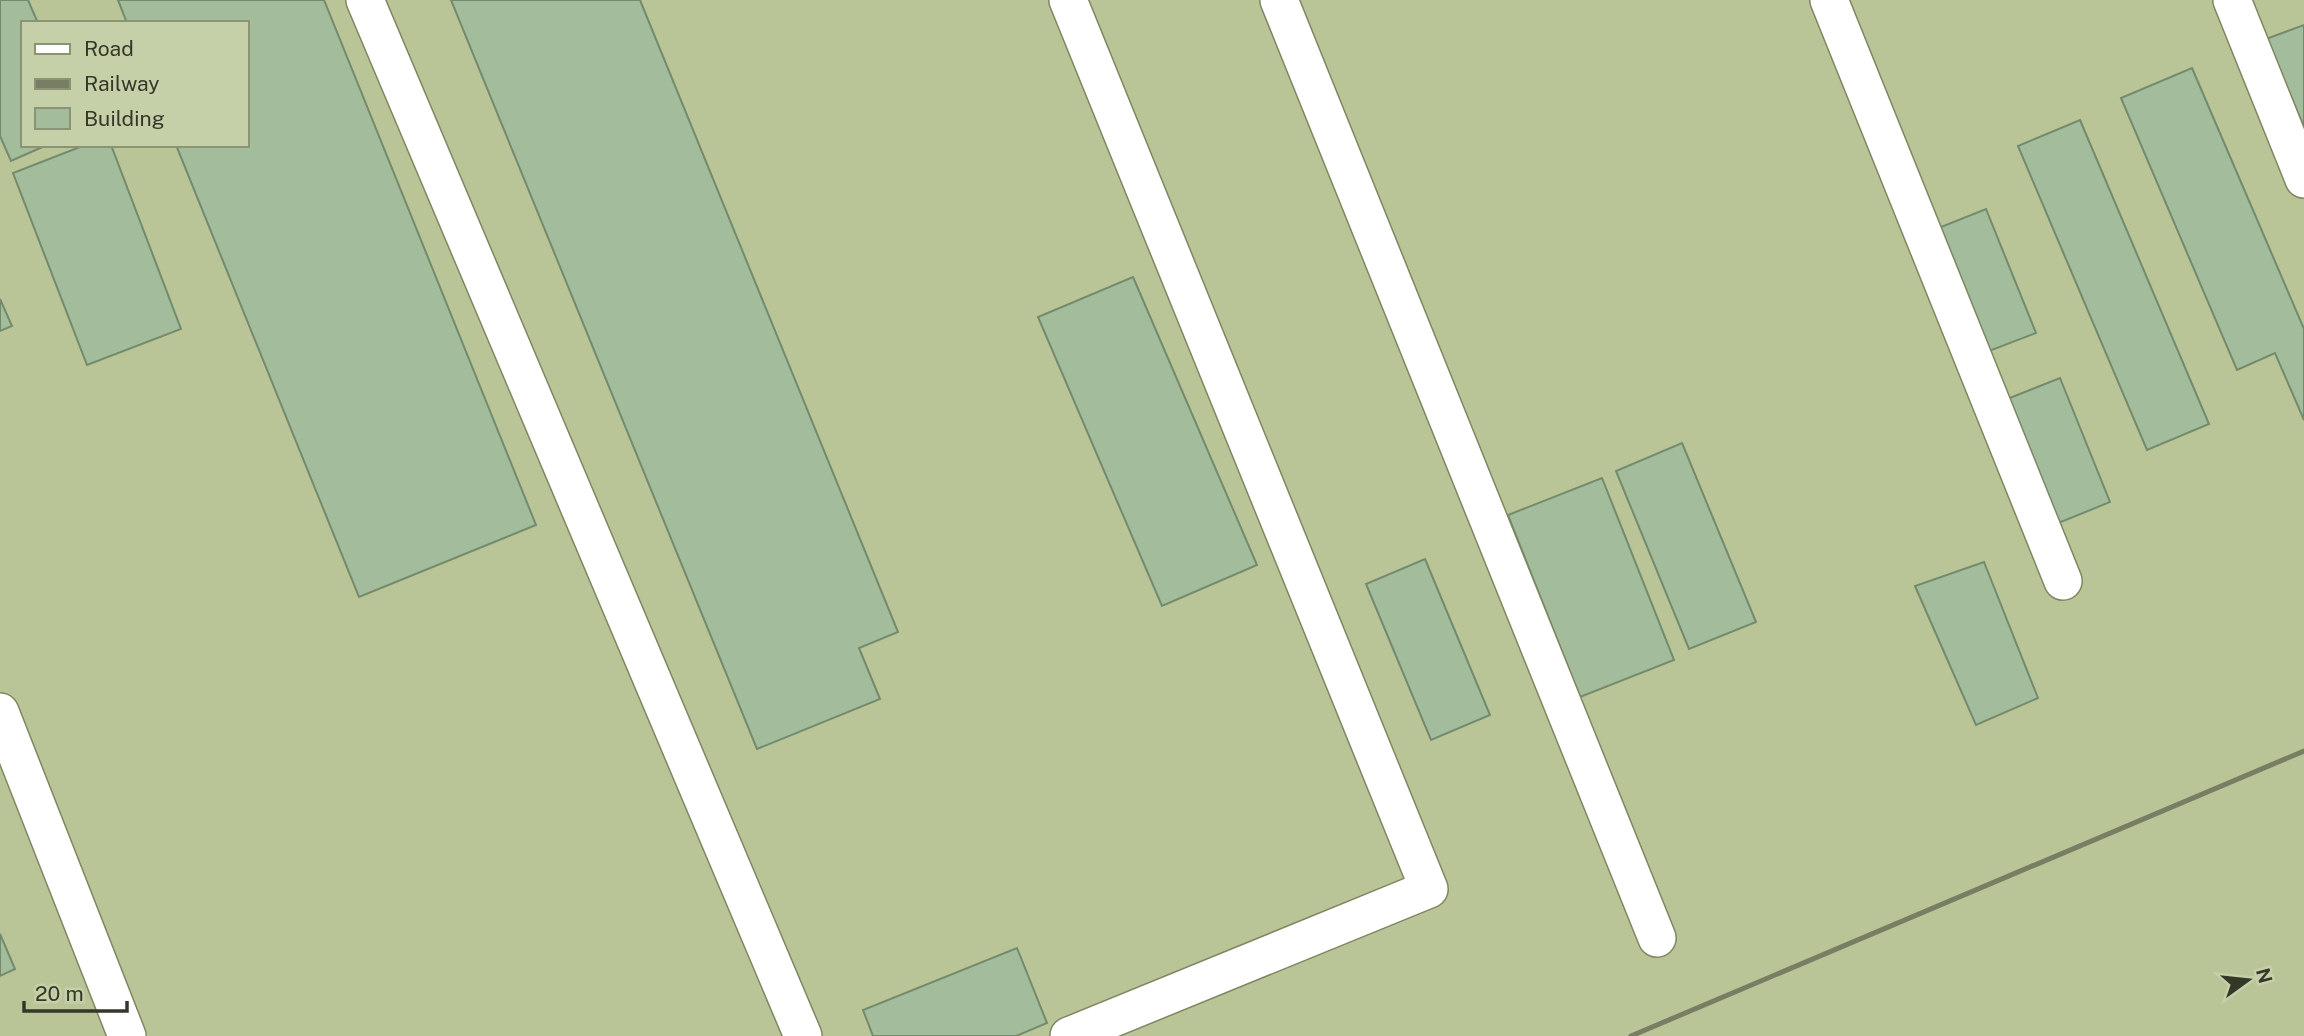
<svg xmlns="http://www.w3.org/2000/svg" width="2304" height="1036" viewBox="0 0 2304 1036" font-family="'Public Sans',sans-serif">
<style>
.built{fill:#b9c497;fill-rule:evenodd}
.building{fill:#a3bd9c;stroke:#738b6c;stroke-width:2}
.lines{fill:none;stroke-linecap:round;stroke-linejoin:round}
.minor-casing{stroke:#7e8762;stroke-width:40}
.minor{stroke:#fff;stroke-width:37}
.rail{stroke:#777e63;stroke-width:5}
</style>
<rect width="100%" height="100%" fill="#c5cfa8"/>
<path class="built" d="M0,0H2304V1036H0ZM23,23H247V145H23Z"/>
<path class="building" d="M0,0H28L38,23H23V145H47L11,161L0,136Z
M118,0H324L536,525L359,597L176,145H247V23H127Z
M451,0H640L898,632L859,648L880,699L757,749Z
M2304,25V127L2266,39Z
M2192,68L2304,329V420L2275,353L2237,370L2121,98Z
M2080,120L2209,424L2147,450L2018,146Z
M85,145H111L181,329L87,365L13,173Z
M1986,209L2036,333L1976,356L1926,233Z
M1133,277L1257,565L1162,606L1038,317Z
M0,299L12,326L0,331Z
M2060,378L2110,502L2051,526L2002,401Z
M1682,443L1756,622L1689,649L1616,471Z
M1602,478L1674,660L1580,697L1508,515Z
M1425,559L1490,715L1431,740L1366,584Z
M1984,562L2038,698L1976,725L1915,586Z
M0,934L15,969L0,976Z
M1017,948L1047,1023L1016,1036H873L863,1010Z"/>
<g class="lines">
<defs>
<path id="minor" d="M365,0L803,1036
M1068,0L1429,889L1069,1036
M1279,0L1657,938
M1829,0L2063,581
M2232,0L2304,179
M0,712L127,1036"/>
</defs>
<use href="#minor" class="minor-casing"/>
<use href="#minor" class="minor"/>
<path class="rail" d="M1631,1036L2304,751"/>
</g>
<rect x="21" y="21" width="228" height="126" fill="#c5cfa8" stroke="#8b9375" stroke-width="2"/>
<rect x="35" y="44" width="35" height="10" fill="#ffffff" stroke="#8b9375" stroke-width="2"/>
<text x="84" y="56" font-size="21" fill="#343828">Road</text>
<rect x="35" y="79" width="35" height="10" fill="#777e63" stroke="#8b9375" stroke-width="2"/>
<text x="84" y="91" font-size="21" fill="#343828">Railway</text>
<rect x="35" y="108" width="35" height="21" fill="#a3bd9c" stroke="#8b9375" stroke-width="2"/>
<text x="84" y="126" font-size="21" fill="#343828">Building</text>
<g transform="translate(2248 980) rotate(75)" stroke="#c5cfa8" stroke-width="5" paint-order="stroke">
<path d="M0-5L12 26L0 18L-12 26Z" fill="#343828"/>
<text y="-10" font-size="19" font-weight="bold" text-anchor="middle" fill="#343828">N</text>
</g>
<path d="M24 1001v10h103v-10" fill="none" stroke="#343828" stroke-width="3.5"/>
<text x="35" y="1001" font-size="21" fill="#343828" stroke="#c5cfa8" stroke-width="5" paint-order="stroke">20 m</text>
</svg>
